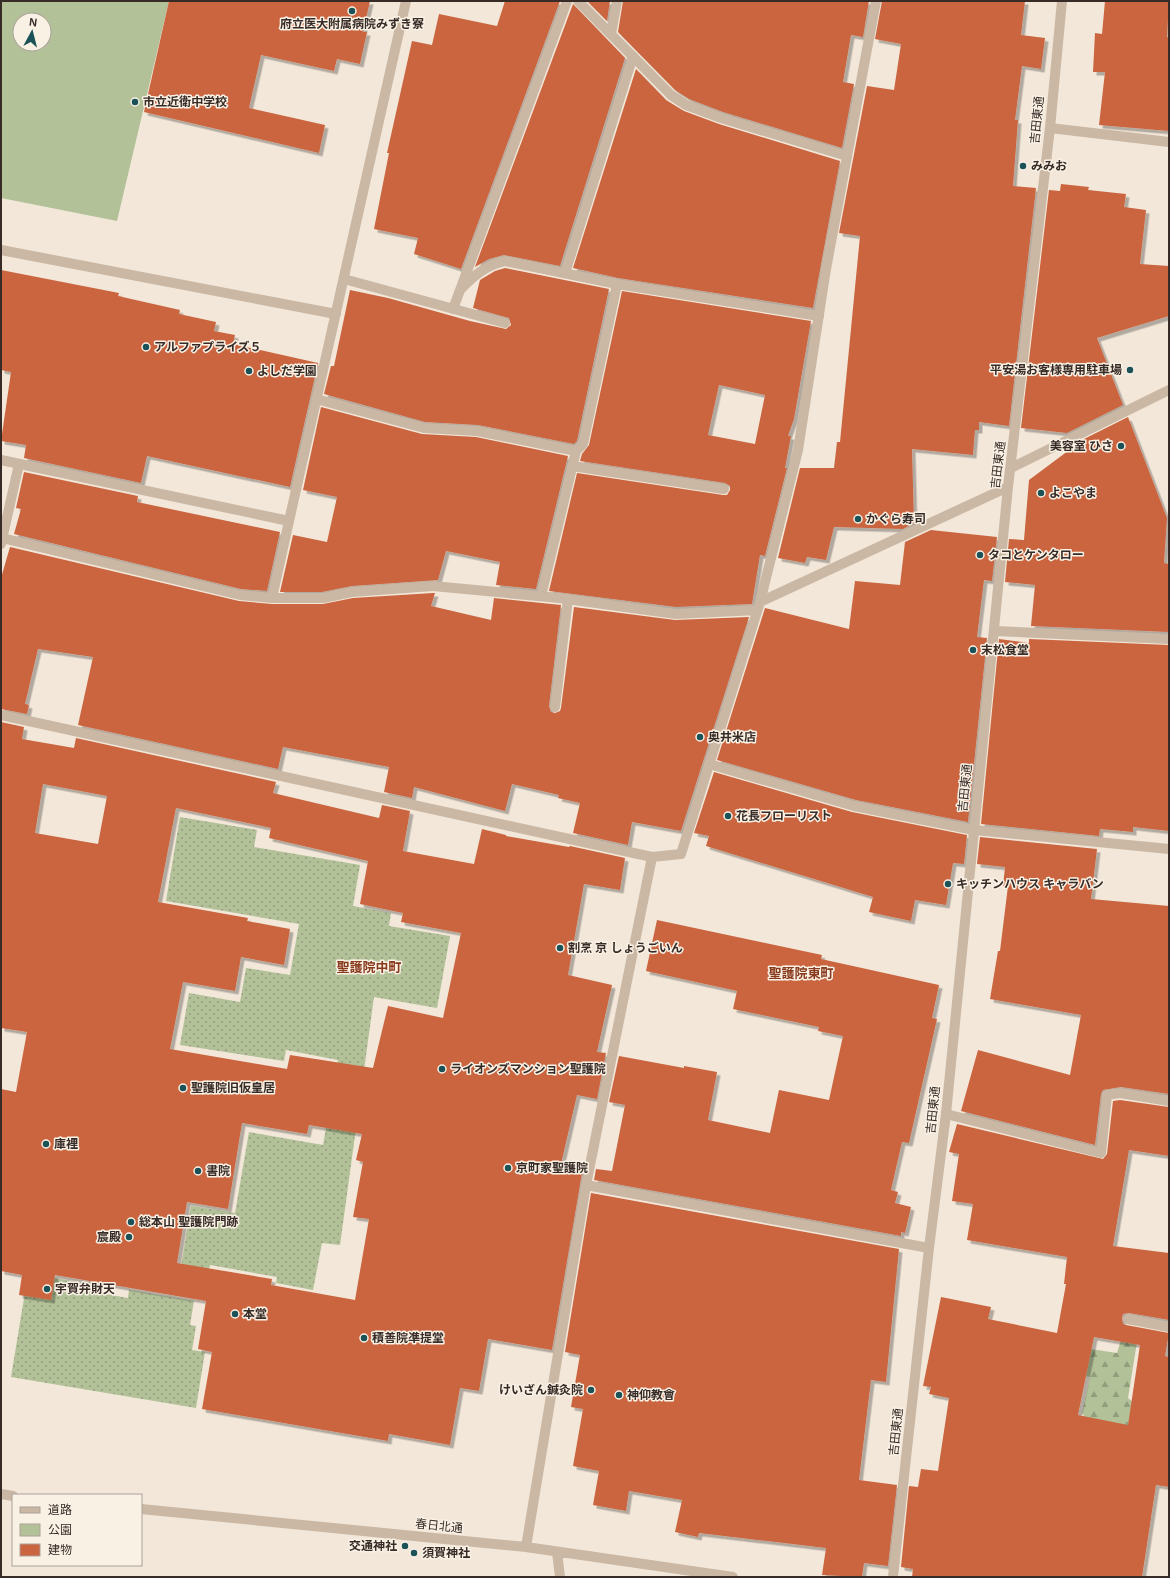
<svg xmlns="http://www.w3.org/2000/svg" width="1170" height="1578" viewBox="0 0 1170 1578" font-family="Arial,'Noto Sans JP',sans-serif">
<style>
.forest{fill:url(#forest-firs)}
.park{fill:#b2c198;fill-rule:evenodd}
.garden{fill:url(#garden-dots)}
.building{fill:#ca653f;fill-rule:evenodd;filter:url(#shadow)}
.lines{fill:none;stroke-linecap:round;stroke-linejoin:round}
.service{stroke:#cab7a4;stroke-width:10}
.minor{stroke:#cab7a4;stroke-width:10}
.poi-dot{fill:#1a5258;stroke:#faf1e5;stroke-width:1.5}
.labels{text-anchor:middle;stroke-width:3;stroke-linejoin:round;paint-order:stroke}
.poi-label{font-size:12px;font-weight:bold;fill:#362b26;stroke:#faf1e5;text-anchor:start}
.street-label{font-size:12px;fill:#362b26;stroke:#faf1e5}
.neighbourhood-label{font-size:13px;font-weight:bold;fill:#87391c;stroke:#faf1e5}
</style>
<defs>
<pattern id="forest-firs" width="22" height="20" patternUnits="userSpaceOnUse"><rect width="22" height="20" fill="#b2c198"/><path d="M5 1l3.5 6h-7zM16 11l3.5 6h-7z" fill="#929d7c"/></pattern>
<pattern id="garden-dots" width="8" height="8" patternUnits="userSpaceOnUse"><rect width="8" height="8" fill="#b2c198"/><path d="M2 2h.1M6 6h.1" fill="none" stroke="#929d7c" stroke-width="1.8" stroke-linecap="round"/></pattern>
<filter id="shadow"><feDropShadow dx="3.5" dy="3.5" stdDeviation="0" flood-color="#0004"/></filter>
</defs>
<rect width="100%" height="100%" fill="#f2e7d9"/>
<path class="forest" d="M1121,1340L1137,1342L1128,1398L1135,1404L1130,1438L1085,1417L1082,1413L1090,1377L1049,1367L1084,1348L1117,1353Z"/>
<path class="park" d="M1,1H169L117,221L1,198ZM20,20H44V44H20Z"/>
<path class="garden" d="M180,817L257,830L254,847L360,865L353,906L391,913L389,926L450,936L437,1008L374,997L340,1245L322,1243L313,1290L276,1283L277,1277L210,1265L208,1272L181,1267L191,1206L235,1213L249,1132L323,1145L338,1060L286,1050L284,1061L180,1045L189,993L240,1002L246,968L290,975L299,924L166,901Z
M28,1274L90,1284L89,1291L128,1298L129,1290L194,1301L190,1325L196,1326L192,1350L205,1352L196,1408L11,1377Z"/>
<path class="building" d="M169,1H370L363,32H367L360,64L337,59L334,71L261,55L249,108L325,125L319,153L144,112Z
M505,1H560L461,269L414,254L418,238L374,229L389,153H387L412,41L432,45L439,14L497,26Z
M587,1H610L607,21Z
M623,1H869L863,37L851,35L843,82L854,84L842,148L723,112L689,99L675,90L618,32Z
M882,1H1025L1021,35L1045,38L1041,69L1022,66L1015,120H1018L1013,186L1036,188L1009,426L979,422V430H975L973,455L912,449L914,523L903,529L834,527L826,560L807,557L805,563L778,558L800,468H834L837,442H840L860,236L839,233L867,86L894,90L901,44L875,39Z
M1105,1H1169L1167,37L1169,38V131L1099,125L1105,72H1093L1095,33L1102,34Z
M573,4L625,58L560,266L504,255L489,259L475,267Z
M636,69L666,100L684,111L719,124L840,161L813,308L618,278L573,268Z
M1061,184L1089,187L1088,190L1126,194L1124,207L1146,210L1140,264L1169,266V316L1097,338L1123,405L1067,433L1021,428L1049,190L1060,191Z
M505,268L609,289L577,441L574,444L478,425L425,422L324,394L331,366H334L350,290L388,298L470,321L506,329L511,325L509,318L473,308L480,280L495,271Z
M1,270L119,293L118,296L180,310L179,314L216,322L214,331L235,335L233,344L318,363L290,487L147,456L141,483L24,458L26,445L1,441L11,372L1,370Z
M622,291L811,321L794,419L788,436H791L785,468H787L765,556L760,555L752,604L676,607L549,591L577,473L723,495H727L730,490V486L725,483L580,461L582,454L589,445ZM719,385L765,395L755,444L708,435Z
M321,407L422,434L476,437L568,456L536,589L496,585L500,562L446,551L438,580L352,586L322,592H280L293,535L327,542L337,497L303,490Z
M1128,417L1167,518L1164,563L1169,564V632L1031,626L1035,585L1005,582L1009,539L1024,540L1029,480L1084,439Z
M24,472L138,496L137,502L280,532L267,591L241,589L14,534L21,509L16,508Z
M931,530L997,537L992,581L984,580L977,637L987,638L968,822L856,800L717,760L765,608L849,629L855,581L900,585L905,542Z
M10,547L239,601L272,604H323L353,598L433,593H435L431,606L491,620L494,598L561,605L549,706L551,712L555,713L560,711L561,708L574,607L675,620L749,617L681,831L632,822L628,845L573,833L580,803L558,798L559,795L512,784L505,811L414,787L412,798L384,792L389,767L283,747L278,769L78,725L93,657L38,649L25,704L29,705L27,714L1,709V578Z
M999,639L1029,643V639L1169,645V831L1133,827V832L1100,829L1099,836L981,824Z
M1,722L24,727L22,739L74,748L76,738L276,782L273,793L379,818L382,805L410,811L403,851L474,864L482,829L506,835V836L569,847L570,846L625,858L620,890L584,884L568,975L612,985L597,1052L606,1053L597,1099L577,1095L561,1164L583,1167L552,1350L488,1339L479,1391L460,1388L450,1445L389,1434L388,1441L202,1409L212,1352L198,1349L206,1301L55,1275L51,1300L19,1295L22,1275L1,1271V1089L16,1092L27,1032L1,1028ZM43,784L107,796L98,844L35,833ZM176,808L271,828L269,838L368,861L360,904L403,913L401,922L461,933L443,1018L388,1006L373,1068L290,1055L287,1069L170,1049L183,982L235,991L241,957L284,965L290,929L247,921L248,918L158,902ZM242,1123L307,1134L309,1125L362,1134L356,1160L363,1162L353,1217L369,1219L355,1300L271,1285L272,1279L177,1263L187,1202L228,1209Z
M714,772L852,812L967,835L964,864L953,863L946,905L915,900L911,921L869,912L873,897L706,846L709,836L694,833Z
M980,837L1097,849L1091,899L1169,906V1094L1121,1087L1103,1090L1101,1094L1095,1145L961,1111L978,1050L1070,1075L1081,1015L990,999L998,951H1000L1008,886H1003L1005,867L977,864Z
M657,920L822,955L821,959L939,985L932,1018L937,1019L909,1143L902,1142L891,1190L898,1192L895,1203L911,1207L905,1233L901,1232V1236L594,1180L596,1169L612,1171L625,1105L609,1102L619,1056L684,1068V1066L717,1072L708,1120L770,1133L779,1090L829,1100L843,1036L818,1031L819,1027L733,1009L737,991L646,971Z
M1120,1100L1169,1107V1156L1129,1150L1113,1246L1169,1253V1320L1129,1313L1123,1314L1122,1318L1123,1324L1126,1325L1169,1333L1165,1356L1169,1357V1487L1156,1485L1142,1577H912L913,1569L901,1567L909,1486L918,1487L921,1469L938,1471L949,1398L929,1394L931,1387L923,1386L941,1297L991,1307L988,1319L1057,1333L1066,1284H1064L1067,1257L967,1240L973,1204L952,1201L959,1154L949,1152L957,1124L1103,1159L1107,1154L1113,1101ZM1094,1337L1140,1345L1128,1425L1078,1415Z
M591,1193L899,1249L886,1382L871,1380L859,1480L897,1485L888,1566L864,1563L862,1577L822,1575L826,1548L699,1533L698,1537L675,1532L682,1500L629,1491L626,1511L593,1505L599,1471L573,1466L583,1409L571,1407L580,1355L565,1352Z"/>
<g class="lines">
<path class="service" d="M578,1L671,95L686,105L721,118L847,156
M611,34L617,1
M1050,128L1169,142
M565,273L633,56
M344,279L505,323
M617,284L819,316
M461,289C473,276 487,264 505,261L617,284L583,444L576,451
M453,309L567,1
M316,399L424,428L477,431L576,451L541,596
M572,466L724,489
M2,538L240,595L272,598H323L352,592L433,586
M1,544L19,464
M272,598L289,521
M995,631L1169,639
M555,707L568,599
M709,764L854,806L974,830L1169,849
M946,1114L1101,1153L1107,1095L1120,1093L1169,1101
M1128,1319L1169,1327"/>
<path class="minor" d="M1,250L336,314
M1,460L289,521L406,1
M1011,468L1169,390
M433,586L559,598L676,614L757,610
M760,602L1008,487
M1,715L652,857
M586,1185L929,1248
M1,1494L13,1496
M141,1509L526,1547L733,1577
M526,1547L586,1185L652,857L681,854L760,602L798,450L826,269L876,1
M557,1552L560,1577
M893,1577L929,1248L946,1114L1008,487L1050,128L1062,1"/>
</g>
<g class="poi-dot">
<circle cx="352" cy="11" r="4"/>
<circle cx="135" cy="102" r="4"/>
<circle cx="1023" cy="166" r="4"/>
<circle cx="146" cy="347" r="4"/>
<circle cx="1130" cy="370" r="4"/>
<circle cx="249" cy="371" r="4"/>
<circle cx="1121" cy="446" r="4"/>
<circle cx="1041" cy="493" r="4"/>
<circle cx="858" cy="519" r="4"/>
<circle cx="980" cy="555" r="4"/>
<circle cx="973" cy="650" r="4"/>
<circle cx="700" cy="737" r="4"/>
<circle cx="728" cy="816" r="4"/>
<circle cx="948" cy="884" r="4"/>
<circle cx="560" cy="948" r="4"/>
<circle cx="442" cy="1069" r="4"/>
<circle cx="183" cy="1088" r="4"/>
<circle cx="46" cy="1144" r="4"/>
<circle cx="508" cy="1168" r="4"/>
<circle cx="198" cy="1171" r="4"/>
<circle cx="131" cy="1222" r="4"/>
<circle cx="129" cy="1237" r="4"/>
<circle cx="47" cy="1289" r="4"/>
<circle cx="235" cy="1314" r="4"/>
<circle cx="364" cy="1338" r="4"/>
<circle cx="591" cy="1390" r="4"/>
<circle cx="619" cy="1395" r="4"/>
<circle cx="405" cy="1546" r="4"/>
<circle cx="414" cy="1553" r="4"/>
</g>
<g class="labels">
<g class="poi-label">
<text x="352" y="28" text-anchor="middle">府立医大附属病院みずき寮</text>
<text x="143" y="106">市立近衛中学校</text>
<text x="1031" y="170">みみお</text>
<text x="154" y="351">アルファプライズ５</text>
<text x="1122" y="374" text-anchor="end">平安湯お客様専用駐車場</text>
<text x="257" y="375">よしだ学園</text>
<text x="1113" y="450" text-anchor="end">美容室 ひさ</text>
<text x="1049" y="497">よこやま</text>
<text x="866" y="523">かぐら寿司</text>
<text x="988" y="559">タコとケンタロー</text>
<text x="981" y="654">末松食堂</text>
<text x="708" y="741">奥井米店</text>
<text x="736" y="820">花長フローリスト</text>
<text x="956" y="888">キッチンハウス キャラバン</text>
<text x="568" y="952">割烹 京 しょうごいん</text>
<text x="450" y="1073">ライオンズマンション聖護院</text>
<text x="191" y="1092">聖護院旧仮皇居</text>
<text x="54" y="1148">庫裡</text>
<text x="516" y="1172">京町家聖護院</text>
<text x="206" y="1175">書院</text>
<text x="139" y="1226">総本山 聖護院門跡</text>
<text x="121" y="1241" text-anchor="end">宸殿</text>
<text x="55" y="1293">宇賀弁財天</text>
<text x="243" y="1318">本堂</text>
<text x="372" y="1342">積善院凖提堂</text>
<text x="583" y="1394" text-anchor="end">けいざん鍼灸院</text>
<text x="627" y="1399">神仰教會</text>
<text x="397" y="1550" text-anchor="end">交通神社</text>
<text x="422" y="1557">須賀神社</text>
</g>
<g class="street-label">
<text transform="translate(1037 120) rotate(-84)" y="4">吉田東通</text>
<text transform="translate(998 465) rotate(-83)" y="4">吉田東通</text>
<text transform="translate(965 788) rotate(-84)" y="4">吉田東通</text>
<text transform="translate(933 1110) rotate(-84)" y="4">吉田東通</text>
<text transform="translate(896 1432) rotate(-84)" y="4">吉田東通</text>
<text transform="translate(439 1526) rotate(6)" y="4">春日北通</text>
</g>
<g class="neighbourhood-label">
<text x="369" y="972">聖護院中町</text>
<text x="801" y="978">聖護院東町</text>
</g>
</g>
<rect width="1170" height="1578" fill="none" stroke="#362b26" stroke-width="4"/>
<rect x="12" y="1494" width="130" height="72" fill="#faf1e5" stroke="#aca299"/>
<rect x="20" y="1507" width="20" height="6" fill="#cab7a4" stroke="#aca299"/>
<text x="48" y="1514" font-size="12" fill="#362b26">道路</text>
<rect x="20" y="1524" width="20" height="12" fill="#b2c198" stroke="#aca299"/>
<text x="48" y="1534" font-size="12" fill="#362b26">公園</text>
<rect x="20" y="1544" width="20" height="12" fill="#ca653f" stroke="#aca299"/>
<text x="48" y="1554" font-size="12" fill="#362b26">建物</text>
<g transform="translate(32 32) rotate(7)"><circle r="19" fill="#faf1e5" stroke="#aca299"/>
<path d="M0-3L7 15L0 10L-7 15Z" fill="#1a5258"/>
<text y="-6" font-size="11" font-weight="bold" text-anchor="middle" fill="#362b26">N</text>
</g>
</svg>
